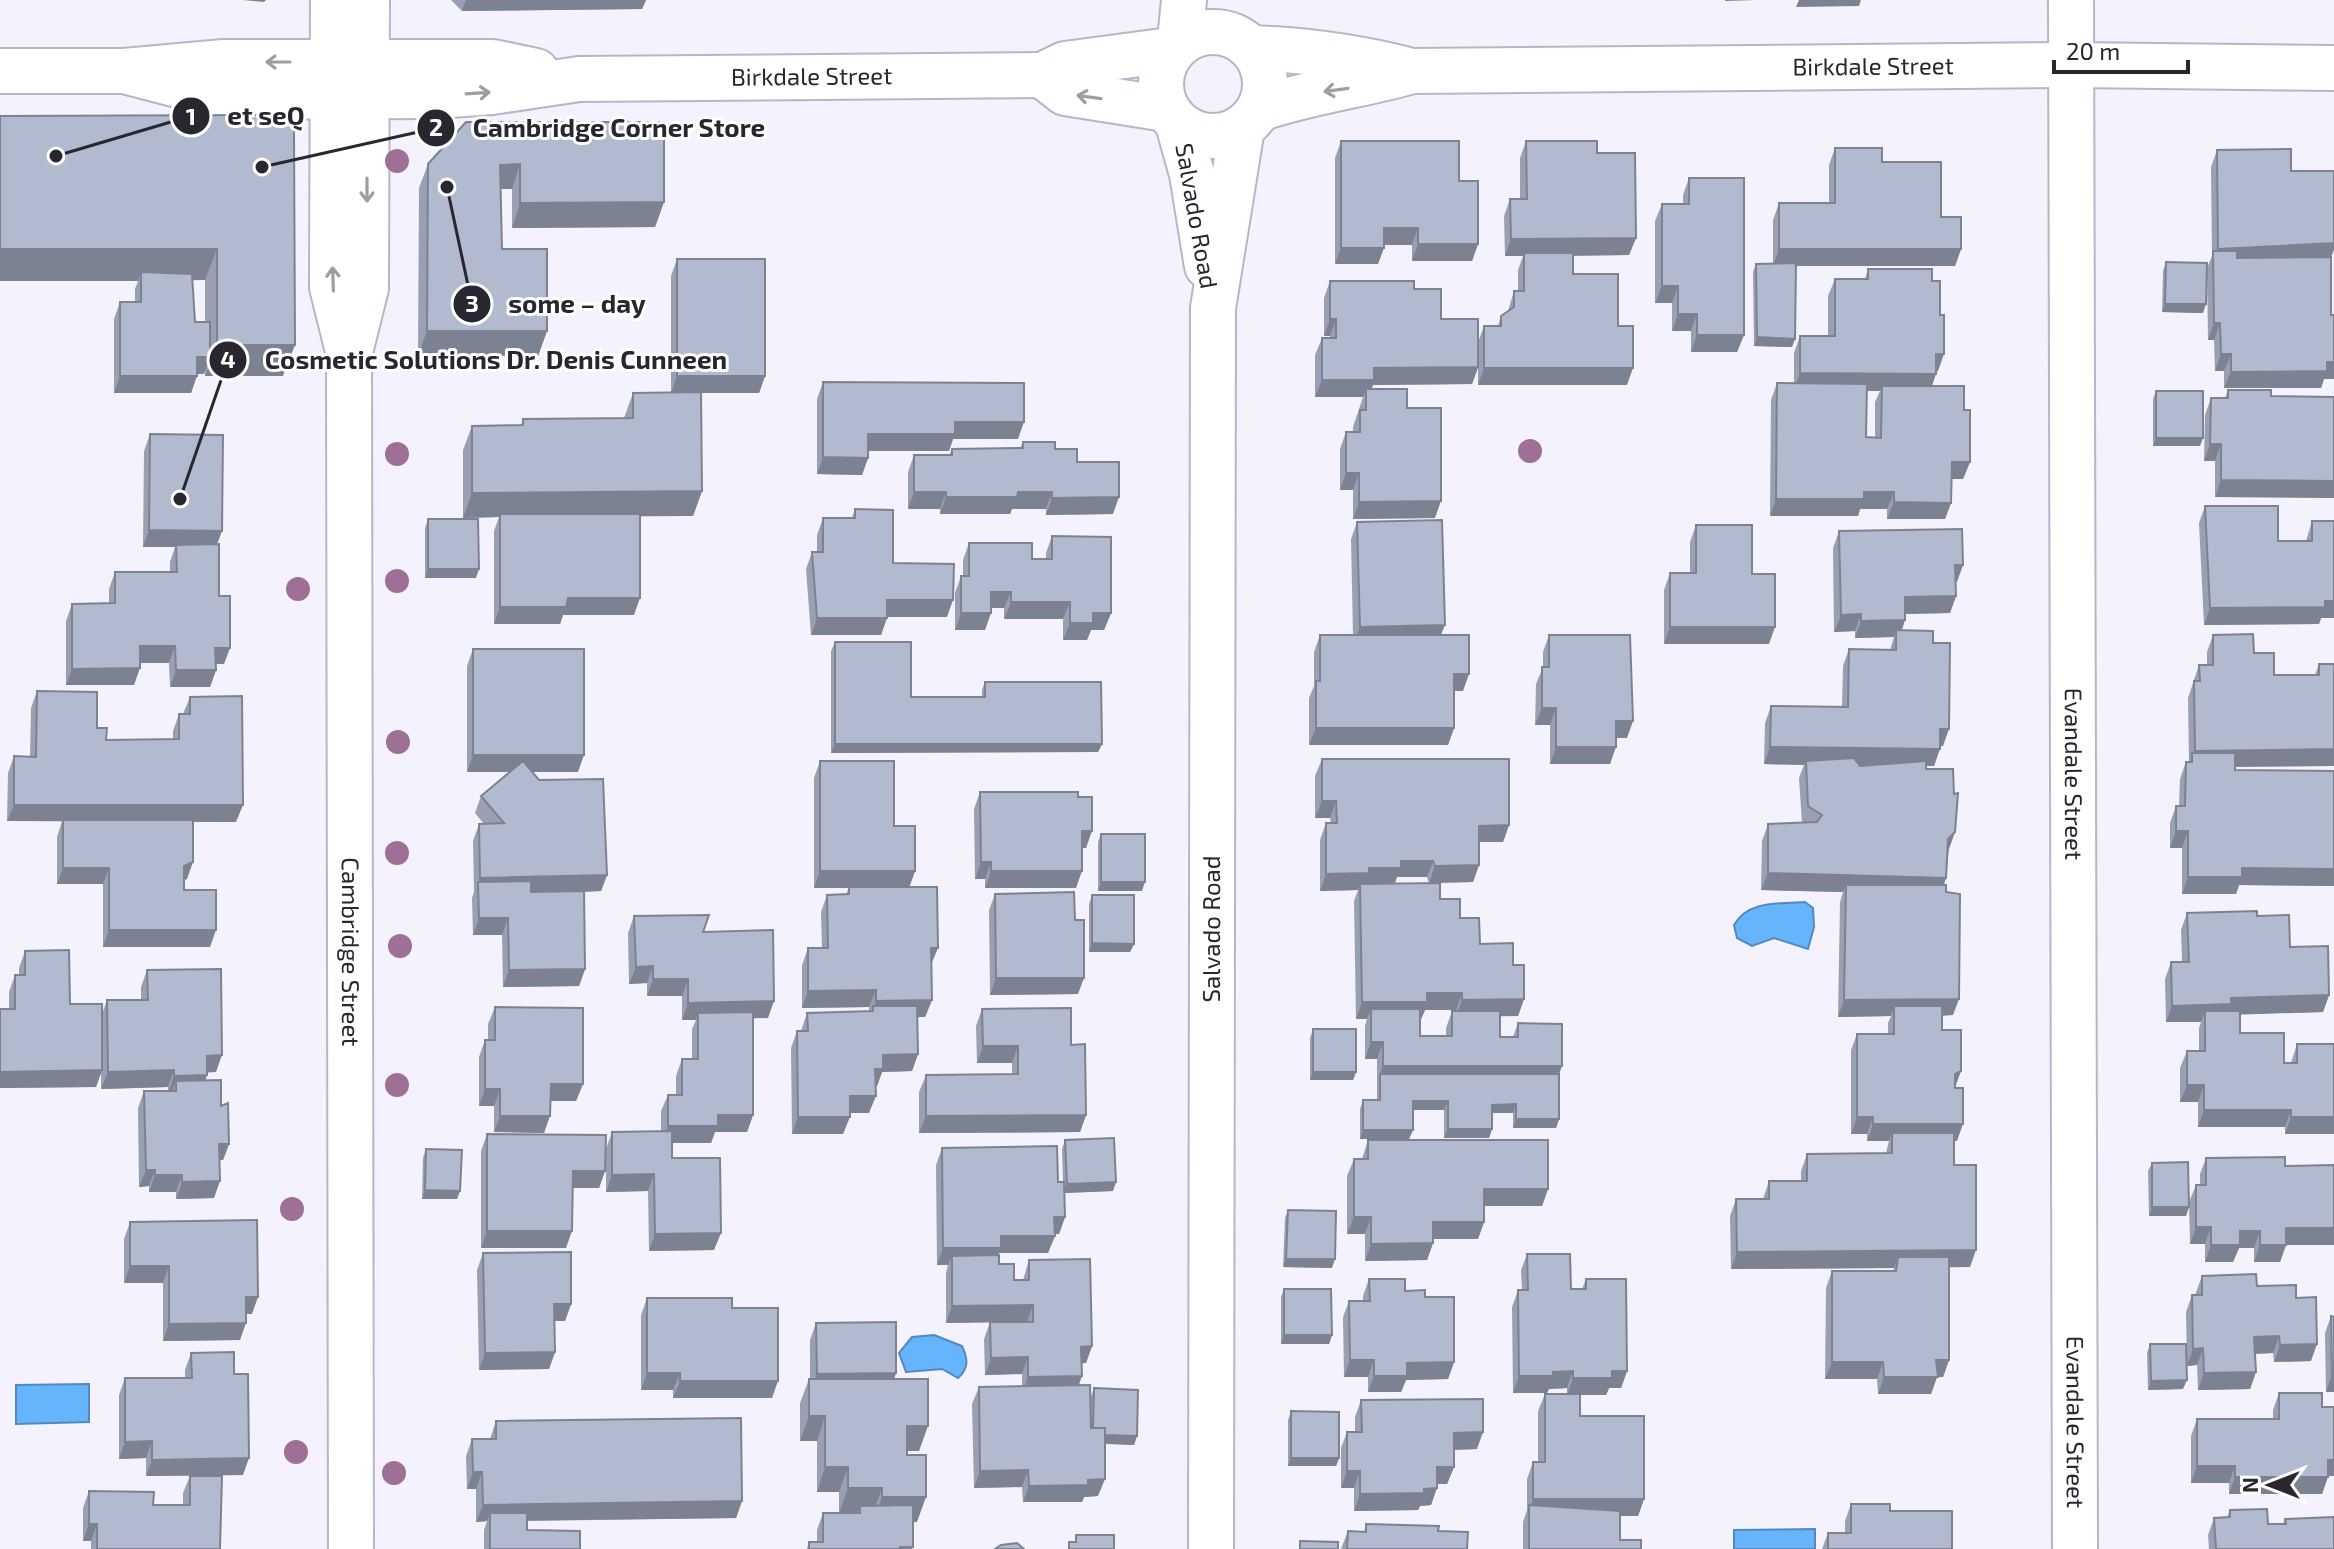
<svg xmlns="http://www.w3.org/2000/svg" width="2334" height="1549" viewBox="0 0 2334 1549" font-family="'Exo 2',sans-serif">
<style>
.water{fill:#66b4fc;stroke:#5389be;stroke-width:2}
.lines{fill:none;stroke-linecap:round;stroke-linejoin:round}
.street-casing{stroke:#b9b4cb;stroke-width:48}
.primary-casing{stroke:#b9b4cb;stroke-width:48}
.street{stroke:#fff;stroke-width:44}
.primary{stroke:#fff;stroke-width:44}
.tree{fill:#9e7096}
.wall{fill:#99a0b3;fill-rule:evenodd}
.shaded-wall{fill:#7d8292}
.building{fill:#b2bad0;stroke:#7d8292;stroke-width:2}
.oneway{stroke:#9e9da1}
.labels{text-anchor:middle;stroke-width:6;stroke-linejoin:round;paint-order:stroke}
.street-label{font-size:24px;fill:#28262f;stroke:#fff}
.leader{fill:none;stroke:#28262f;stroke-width:3}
.callout-dot{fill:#28262f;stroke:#fff;stroke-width:3}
.mark-label{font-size:24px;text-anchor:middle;font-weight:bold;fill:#fff}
.callout-label{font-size:26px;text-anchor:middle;font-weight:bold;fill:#28262f;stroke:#fff;stroke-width:6;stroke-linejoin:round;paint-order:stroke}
</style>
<rect width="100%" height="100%" fill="#f4f2fc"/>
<path class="water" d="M1805,902L1813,908L1814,927L1808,949L1774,938L1752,946L1737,938L1734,925C1748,900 1779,904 1805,902Z
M934,1335L962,1346C968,1359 969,1368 958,1378L942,1369L906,1372L899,1353L912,1337Z
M89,1384V1422L16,1424V1385Z
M1815,1529V1549H1734V1530Z"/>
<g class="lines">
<defs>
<g id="street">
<path id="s1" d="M2071,0L2075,1549"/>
<circle cx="1213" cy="84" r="52"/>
<path d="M1180,41L1184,0"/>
<path id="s2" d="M1251,48C1307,50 1358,57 1412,71L2072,65L2334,68"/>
<path d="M0,71H124L224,62H493L536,71"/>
<path id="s3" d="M124,71L224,97L435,96L492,92L579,79L1042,75"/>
<path d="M1166,109L1065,93L1042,75L1065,64L1170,50"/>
<path d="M1259,109C1309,92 1359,86 1409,72"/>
<path d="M1178,124L1192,174L1207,266"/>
<path id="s4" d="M1211,1549L1213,308L1242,128"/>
</g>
<g id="primary">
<path id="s5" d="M333,0L332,287L349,355L351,1549"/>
<path d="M350,352L366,288L367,0"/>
</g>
</defs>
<use href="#street" class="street-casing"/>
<use href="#primary" class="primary-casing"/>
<use href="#street" class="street"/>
<use href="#primary" class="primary"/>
</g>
<g class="tree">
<circle cx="397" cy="161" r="12"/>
<circle cx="1530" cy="451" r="12"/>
<circle cx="397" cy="454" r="12"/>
<circle cx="397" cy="581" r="12"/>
<circle cx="298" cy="589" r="12"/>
<circle cx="398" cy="742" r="12"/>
<circle cx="397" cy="853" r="12"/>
<circle cx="400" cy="946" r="12"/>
<circle cx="397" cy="1085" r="12"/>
<circle cx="292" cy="1209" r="12"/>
<circle cx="296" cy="1452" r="12"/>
<circle cx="394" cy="1473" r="12"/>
</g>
<path class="wall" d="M451,0H646L642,9L462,11Z
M279,115L283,376H205V370L204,374H197L191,393H114V319L120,302H135V289L138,281H0V116ZM192,280H205V322H195Z
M466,122L664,202L655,227L512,228V189H501L502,249L547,331L538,356L418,355L419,188L428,164Z
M1341,141L1459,181L1478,244L1472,261H1412V245H1384L1378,264H1335V158Z
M1526,141L1597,153L1636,238L1629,255L1573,256V274L1618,326L1627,385H1478V368L1472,384L1373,385L1371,389L1407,408L1435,518L1353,519V490H1340V449L1346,432H1353V427L1363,397H1315V355L1322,338H1330V336H1324V298L1330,281L1414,289L1441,319L1478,342L1484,326H1498L1501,316L1508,311L1514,291H1518V270L1523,256H1505L1504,216L1510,199H1520V158Z
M1835,148L1882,162L1941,217L1961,249L1955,266H1796L1792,347L1754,346L1753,272L1756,264L1773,263V220L1779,203H1829V165Z
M2217,150L2291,171L2331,257V315H2334V379H2324L2321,388H2224V371H2215L2214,340H2208L2207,268L2212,256L2211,167Z
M1689,178L1744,335L1737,352H1691V331H1672V303H1655V221L1662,204H1683V195Z
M677,259L765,376L759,393H701L702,491L693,516H640L634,615H563L560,624H494V531L499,517L463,518V450L472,426L521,425L523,419L624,418L633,393H671V276Z
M2166,262L2203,313L2162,312L2163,271Z
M1868,269L1932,281L1938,371H1936L1932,386L1964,410L1970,462L1963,479H1951V503L1945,519H1887V509H1860L1858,516H1770L1771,400L1777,383H1794V353L1800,336H1828V296L1835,279H1865ZM1867,391H1880L1875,402V437H1866Z
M823,382L1018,439H953L949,451H868V458L862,475L817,474V399Z
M2228,390L2271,396L2334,397V498L2215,497V461H2204L2205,415L2211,398H2225Z
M2156,391L2200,446H2153V399Z
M150,434L217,545L219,596L224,664H216V670L210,687H170L169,663H140L134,685H66V621L72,604L109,603V589L115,572H170V562L175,547H143L144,451Z
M1023,442L1055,449L1077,462L1113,514L1046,515V509H1012L1010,514H940V509H908V472L914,455H949L952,449L1020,448Z
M2205,506L2278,541H2306L2312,521L2334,618H2321L2319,624L2204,625L2199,523Z
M855,509L893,563L947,617H887L881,635H811L806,569L812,552H817V535L823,518H852Z
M428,519L476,578H425V528Z
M1357,522L1441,635L1463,691H1454V728L1448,745H1309V698L1314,686V652L1320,635H1353L1351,539Z
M1696,525L1752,574L1769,644H1664V590L1670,573H1690V542Z
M1839,531L1963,565L1956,582V596L1950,613L1905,614V620L1902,630L1933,643L1943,746H1940L1934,766H1926V769L1949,849L1946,878L1944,885L1953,1015L1942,1016V1030L1961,1071L1955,1088L1957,1141H1954V1165L1970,1267H1949V1360L1943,1377H1937L1931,1394H1878L1877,1379H1825L1826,1288L1832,1271H1893L1894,1268L1731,1269L1730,1216L1736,1199H1763L1769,1181H1801V1171L1807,1154L1886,1153L1889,1141H1867V1134H1851V1050L1857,1034H1888V1023L1891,1016L1838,1017L1840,902L1843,892L1761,890L1762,841L1768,824L1802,823L1799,778L1804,765L1764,764L1765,723L1771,706L1842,707L1843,666L1849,649L1890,650L1894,637L1855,638V631L1834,632L1833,548Z
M1052,536L1111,613L1104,630H1091L1087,640H1063V619H1004V608H991L985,630H955V593L961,576H963V560L969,543L1032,559H1046V553Z
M1549,635L1627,738H1616L1610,764H1550V725H1535L1536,684L1543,667V652Z
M2213,635L2254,653L2274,675H2315L2319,664L2334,766L2235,767V770L2334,771V886L2239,885L2236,894H2182V848H2170V823L2176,806H2179L2180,779L2186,762H2189L2188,698L2199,665H2207V652Z
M835,642L911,697H982V690L985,682L1102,744L1098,752L831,753V651Z
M473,649L578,772H532L607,875L601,891L584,892L585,969L579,986L503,987L502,935H473L472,898L474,892L473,841L479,824H484L475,813L481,796L510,772H467V666Z
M37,691L97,728L106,740L173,739V731L179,714H183L190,697L236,822H193L187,879L184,880V890L210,947H103V884H57V837L62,821H7L8,773L14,756L30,757L31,708Z
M1322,759L1509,825L1503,842H1479V865L1473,882L1429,883L1427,877H1397L1395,884L1440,899L1460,918L1480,944L1513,965L1524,999L1518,1016H1500V1037H1513L1518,1023L1559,1074V1119L1556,1128H1513V1113H1492V1129L1489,1138H1444V1110H1413V1130L1409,1139H1360V1109L1363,1100H1377V1059H1365V1026L1367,1019H1356L1354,901L1358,890L1320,891V840L1326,823H1331L1330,818H1315V776ZM1425,1010H1456V1011H1452L1446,1028V1036H1420V1019H1421Z
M820,761L894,826L915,871L909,887L931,965L932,1000L925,1017H918V1054L912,1071L882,1072L877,1086H875L869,1113H850L843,1134H792L791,1048L797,1031H801L807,1013L869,1011V1007L802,1008V965L808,948H822L821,912L827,895L846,894L849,888H814V778Z
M980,792L1078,797L1086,848H1082L1076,888H985V879H975L974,809Z
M1101,834L1142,891H1098V842Z
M995,894L1075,920L1078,994L990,995L989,910Z
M1092,895L1134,944L1130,952H1089V904Z
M2187,913L2257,916L2290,947L2329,995L2323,1012L2240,1014V1033L2284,1063H2291L2297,1044L2334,1134H2285V1127H2198V1102H2180V1068L2187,1051H2199V1028L2201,1022H2166L2165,979L2171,962H2182L2181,930Z
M634,916L703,932L768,1018H753V1115L747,1132H715L711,1143H672V1158L714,1250L649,1251L648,1191L606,1192V1149L612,1132H661V1111L668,1095H676V1076L682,1059H692V1029L696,1020H682V996H647V983L629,984L628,933Z
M25,951L70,1004L102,1014L107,1000H141V987L147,970L216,1072H207L206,1080L221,1106L229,1144L223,1160H220L214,1198L176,1199V1192H149V1186L139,1187L138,1108L144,1091H168V1087L101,1089V1073L96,1087L0,1088V1009H9V992L15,975H19V968Z
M495,1007L583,1084L576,1101H551L544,1133L494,1132V1106H479V1057L485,1040H488V1024Z
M982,1009L1071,1045L1086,1115L1080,1132L919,1133V1092L926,1075L1012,1074V1063H977L976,1026Z
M1313,1029L1356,1072L1353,1080H1310V1038Z
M487,1134L605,1171L599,1188H573L566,1248H481V1151Z
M1065,1140L1113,1191L1065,1193V1217L1059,1234H1054L1048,1253H999V1264L1014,1280H1023L1029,1260L1092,1346L1086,1363H1082L1079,1385L1091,1397L1094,1388L1137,1436L1134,1445L1105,1444L1098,1496L1084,1497L1082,1502H1023L1022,1487L974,1488L972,1404L979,1387L1022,1386V1374L985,1375L984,1339L990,1322L946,1323V1273L948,1265H937L936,1165L942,1148L1058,1182H1063L1062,1149Z
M1368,1140L1548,1189L1542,1206H1484V1222L1478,1239H1433V1243L1427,1260L1365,1261V1234H1347V1176L1354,1159H1362Z
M426,1149L460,1191L457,1199H422L423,1158Z
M2206,1158L2285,1166L2334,1245H2286L2280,1262H2254V1248H2239L2233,1262H2205V1244H2190L2189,1202L2196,1185H2200V1174Z
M2152,1163L2189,1207L2186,1216H2149L2148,1171Z
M1288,1210L1332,1268L1283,1267L1285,1218Z
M130,1222L252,1314H246L240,1340L163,1341V1283H124V1239Z
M483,1253L571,1304L565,1321H554L555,1352L549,1369L479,1370L477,1270Z
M1527,1254L1571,1289H1582L1586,1279L1627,1371L1621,1388H1609L1606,1395H1580V1416L1644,1499L1638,1516H1620V1540L1641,1549H1523V1522L1527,1510V1479L1533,1462H1538V1411L1545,1394H1567V1388L1549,1389L1547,1393H1513L1512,1307L1518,1290H1522L1521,1270Z
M2202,1276L2257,1286L2296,1298L2311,1361L2274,1362L2273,1353L2255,1354L2256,1372L2250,1389L2198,1390L2197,1365L2187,1366L2186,1312L2192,1295H2195Z
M1369,1279L1425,1297L1454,1362L1448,1379L1406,1380L1401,1392H1368V1377H1344L1343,1317L1349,1301H1363V1296Z
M1284,1289L1332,1335L1329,1344H1281V1297Z
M647,1298L732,1308L772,1398H673V1390H641V1315Z
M2331,1316L2334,1392H2326L2325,1333Z
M816,1323L896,1373L894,1379L919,1451H907L917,1522H913L912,1549H807L809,1542H817V1530L823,1513H839V1492H817V1441H800V1403L809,1379H810V1340Z
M2150,1344L2183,1389L2148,1390L2147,1353Z
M191,1353L234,1374L243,1475L146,1476V1458L119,1459V1395L125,1378H185V1370Z
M2279,1393L2322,1407L2334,1476H2328L2322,1494H2229V1483H2191V1436L2197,1419H2273V1410Z
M1361,1400L1477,1449L1454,1450V1467L1447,1484H1437L1431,1505L1420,1506L1418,1510L1354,1511V1488H1341V1448L1347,1432H1355V1417Z
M1291,1411L1339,1458L1336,1466H1288V1420Z
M496,1421L742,1501L736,1518L527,1521V1530L580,1549H484V1530L487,1521L476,1522V1489H467L466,1456L472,1439H490Z
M190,1476L220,1549H91V1541H83V1508L89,1491L153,1505H183V1493Z
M1851,1504L1890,1511L1952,1549H1822L1828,1533H1845V1521Z
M2230,1510L2268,1524H2283L2285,1519L2334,1549H2209L2208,1535L2214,1518L2227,1517Z
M1366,1524L1438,1531L1467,1549H1341L1348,1531L1364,1532Z"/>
<path class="shaded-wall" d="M243,0H266L264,2Z
M466,0H646L642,9L462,11Z
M1725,0H1756L1725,1Z
M1799,0H1861L1859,6L1796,7Z
M520,164L512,189H491L500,165Z
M664,202L655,227L512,228L520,203Z
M1384,228H1418L1412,245H1378Z
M1636,238L1629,255L1524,256V253L1523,256H1505L1511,239Z
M2334,243V250L2330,260L2214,261L2218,249Z
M1418,244H1478L1472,261H1412Z
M1341,248H1384L1378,264H1335Z
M0,249H217L205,280L141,281V272L138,281H0Z
M1779,249H1961L1955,266H1773Z
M1662,286H1678L1672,303H1655Z
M2165,304H2206L2203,313L2162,312Z
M1678,314H1697L1691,331H1672Z
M1330,319H1336L1330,336H1324Z
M2214,323H2220L2214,340H2208Z
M427,331H547L538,356L418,355Z
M1697,335H1744L1737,352H1691Z
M1757,337L1795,339L1792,347L1754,346Z
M217,345H295L283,376H205Z
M1936,354H1944L1938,371H1930Z
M2221,354H2231L2224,371H2215Z
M197,357H210L204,374H191Z
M2327,362H2334V379H2324L2321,388H2224L2231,372Z
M1478,367L1472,384L1373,385L1368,397L1366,389L1363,397H1315L1322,380L1374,368Z
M1484,368H1633L1627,385H1478Z
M1800,373L1936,374L1930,391L1882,386L1880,391L1794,390Z
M120,376H197L191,393H114Z
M677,376H765L759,393H671Z
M955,422H1024L1018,439H953L949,451H862L868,434Z
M2156,438H2203L2200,446H2153Z
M2210,444H2221L2215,461H2204Z
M823,457L868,458L862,475L817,474Z
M1952,462H1970L1963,479H1946Z
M1346,473H1359L1353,490H1340Z
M2221,480L2334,481V498L2215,497Z
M702,491L693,516L500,517V514L499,517L463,518L472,493Z
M914,492H946L940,509H908Z
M1018,492H1052L1046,509H1012L1010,514H940L946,497Z
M1864,492H1894L1887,509H1860L1858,516H1770L1776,499Z
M1119,497L1113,514L1046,515L1052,498Z
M1441,501L1435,518L1353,519L1359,502Z
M1894,502L1951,503L1945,519H1887Z
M149,530L222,531L216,547H143Z
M1955,565H1963L1957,582H1949Z
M428,569H479L476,578H425Z
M991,592H1011L1004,608H985Z
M1956,596L1950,613L1899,614L1905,597Z
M568,598H640L634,615H563L560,624H494L500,607Z
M887,600H953L947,617H881Z
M2334,601V618H2321L2319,624L2204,625L2210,608Z
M1011,602H1070L1063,619H1004Z
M961,613H991L985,630H955Z
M1093,613H1111L1104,630H1091L1087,640H1063L1070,623Z
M1861,614L1855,631L1834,632L1841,615Z
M817,618H887L881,635H811Z
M1905,620L1899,637L1896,630L1894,637L1855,638L1861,621Z
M1445,625L1438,642L1353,643L1360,627Z
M1670,627H1775L1769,644H1664Z
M140,646H175L169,663H134Z
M215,648H230L224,664H209Z
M140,668L134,685H66L72,669Z
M176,670H216L210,687H170Z
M1454,674H1469L1463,691H1448Z
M1542,708H1556L1550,725H1535Z
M1616,721H1633L1627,738H1610Z
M1316,728H1454L1448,745H1309Z
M1940,729H1949L1943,746H1934Z
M835,744H1102L1098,752L831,753Z
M1556,747H1616L1610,764H1550Z
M1770,747L1940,749L1934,766L1806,765V761L1804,765L1764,764Z
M2334,749V766L2190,767L2195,751Z
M473,755H584L578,772H467Z
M1322,801H1336L1330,818H1315Z
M14,805H243L236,822L7,821Z
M1509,825L1503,842H1473L1479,826Z
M1082,831H1092L1086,848H1076Z
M2176,831H2188L2182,848H2170Z
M1955,832L1949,849L1942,856L1948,839Z
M1401,861H1433L1427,877H1397L1394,884H1360L1358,890L1320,891L1326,874L1369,868Z
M193,862L187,879L177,883L184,866Z
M981,862H991L985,879H975Z
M1479,865L1473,882L1429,883L1435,866Z
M63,868H109L103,884H57Z
M2242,868L2334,869V886L2239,885L2236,894H2182L2188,877Z
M820,871H915L909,888H814Z
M991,871H1082L1076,888H985Z
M1768,873L1946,878L1940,895L1846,885L1843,892L1761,890Z
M607,875L601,891L478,895V884L480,878Z
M1101,882H1145L1142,891H1098Z
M479,918H508L502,935H473Z
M109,930H216L210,947H103Z
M1092,943L1134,944L1130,952H1089Z
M931,948H938L931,965Z
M653,966L647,983L629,984L636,967Z
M585,969L579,986L503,987L509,970Z
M996,978H1084L1078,994L990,995Z
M653,979H688L682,996H647Z
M876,990L869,1007L802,1008L808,991Z
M1427,993H1462L1456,1010H1425L1421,1019H1371V1009L1367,1019H1356L1362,1002Z
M2329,995L2323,1012L2228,1015L2205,1011L2201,1022H2166L2172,1006L2231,998Z
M1524,999L1518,1016L1456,1017L1462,1000Z
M1959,999L1953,1015L1894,1016V1006L1891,1016L1838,1017L1844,1000Z
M932,1000L925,1017L870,1018L876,1001Z
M774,1001L768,1018L698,1020V1013L696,1020H682L688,1003Z
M1371,1042H1383L1377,1059H1365Z
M983,1046H1018L1012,1063H977Z
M918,1054L912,1071L882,1072L877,1086H869L875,1069L883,1055Z
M222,1055L216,1072L201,1073L207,1056Z
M1383,1066H1562L1556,1083L1380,1074Z
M102,1070L96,1087L0,1088V1072Z
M174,1070L168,1087L101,1089L108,1072Z
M1961,1071L1954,1088L1955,1074Z
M1313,1072H1356L1353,1080H1310Z
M207,1075L201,1092L176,1081L172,1093H168L174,1076Z
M551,1084H583L576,1101H545Z
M2187,1085H2204L2198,1102H2180Z
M485,1089H500L494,1106H479Z
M850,1096H876L869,1113H843Z
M1413,1101H1448L1444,1110H1409Z
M1516,1104L1513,1113H1489L1492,1105Z
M2204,1110H2291L2285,1127H2198Z
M718,1115H753L747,1132H715L711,1143H661L668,1126Z
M1086,1115L1080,1132L919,1133L926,1116Z
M500,1116H550L544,1133L494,1132Z
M798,1117H850L843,1134H792Z
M1857,1117H1873L1867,1134H1851Z
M2291,1117H2334V1134H2285Z
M1516,1119H1559L1556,1128H1513Z
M1873,1124H1963L1957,1141H1892V1133L1889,1141H1867Z
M1448,1129H1492L1489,1138H1444Z
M1363,1130H1413L1409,1139H1360Z
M219,1144H229L223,1160H213Z
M146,1170H155L149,1186L139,1187Z
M573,1171H605L599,1188H567Z
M654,1174L648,1191L606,1192L612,1175Z
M155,1175H182L176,1192H149Z
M220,1181L214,1198L176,1199L182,1182Z
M1116,1182L1113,1191L1063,1193L1067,1184Z
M1484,1189H1548L1542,1206H1478Z
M425,1190L460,1191L457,1199H422Z
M2152,1207H2189L2186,1216H2149Z
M1054,1217H1065L1059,1234H1048Z
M1354,1217H1371L1365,1234H1347Z
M1433,1222H1484L1478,1239H1427Z
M2196,1227H2211L2205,1244H2190Z
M2286,1228H2334V1245H2280Z
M487,1231H572L566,1248H481Z
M2240,1231H2260L2254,1248H2239L2233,1262H2205L2211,1245Z
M721,1233L714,1250L649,1251L655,1234Z
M1001,1236H1055L1048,1253H999L995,1265L952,1256L948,1265H937L943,1248Z
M1433,1243L1427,1260L1365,1261L1371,1244Z
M2260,1245H2286L2280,1262H2254Z
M1976,1250L1970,1267L1897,1268L1898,1257L1894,1268L1731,1269L1737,1252Z
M1286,1259H1335L1332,1268L1283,1267Z
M130,1266H169L163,1283H124Z
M246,1297H258L252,1314H240Z
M554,1304H571L565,1321H548Z
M1033,1305L1027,1322L946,1323L952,1306Z
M246,1323L240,1340L163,1341L169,1324Z
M1284,1335H1332L1329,1344H1281Z
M2279,1336L2273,1353L2248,1354L2254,1337Z
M2317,1344L2311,1361L2274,1362L2280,1345Z
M1092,1346L1086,1363L1075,1364L1081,1347Z
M2203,1348L2197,1365L2187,1366L2193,1349Z
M555,1352L549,1369L479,1370L485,1353Z
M1028,1357L1022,1374L985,1375L991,1358Z
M1350,1360H1374L1368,1377H1344Z
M1936,1360H1949L1943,1377H1937L1931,1394H1878L1884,1377Z
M1454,1362L1448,1379L1406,1380L1401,1392H1368L1374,1376L1407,1363Z
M1832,1362H1883L1877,1379H1825Z
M1573,1371L1567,1388L1549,1389L1547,1393H1513L1519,1376L1553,1372Z
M1612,1371H1627L1621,1388H1609L1606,1395H1567L1573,1378Z
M2256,1372L2250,1389L2198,1390L2204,1373Z
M647,1373H680L673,1390H641Z
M896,1373L890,1390L811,1391L817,1374Z
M2332,1375H2334V1392H2326Z
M1082,1376L1076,1393L1022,1394L1028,1377Z
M2187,1380L2183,1389L2148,1390L2151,1381Z
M680,1381H778L772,1398H673Z
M809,1416H825L817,1441H800Z
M907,1426H928L919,1451H898Z
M1483,1432L1477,1449L1447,1450L1454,1433Z
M1093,1435L1137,1436L1134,1445L1089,1443Z
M152,1441L146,1458L119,1459L125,1442Z
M249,1458L243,1475L146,1476L152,1460Z
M1291,1458H1339L1336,1466H1288Z
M2328,1460H2334V1476H2322Z
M2197,1466H2235L2229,1483H2191Z
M825,1467H848L839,1492H817Z
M1437,1467H1454L1447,1484H1431Z
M1028,1470L1022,1487L974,1488L980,1471Z
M1347,1471H1360L1354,1488H1341Z
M473,1472H482L476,1489H467Z
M2235,1477H2328L2322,1494H2229Z
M1105,1479L1098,1496L1084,1497L1082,1502H1023L1029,1486Z
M848,1488H882L873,1513L860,1506L858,1513H839Z
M1437,1488L1431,1505L1420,1506L1418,1510L1354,1511L1360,1494Z
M882,1497H926L917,1522H873Z
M1533,1499H1644L1638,1516H1529V1511Z
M742,1501L736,1518L490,1521V1513L487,1521L476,1522L483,1505Z
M89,1524H97L91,1541H83Z
M900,1547H913L912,1549H899Z"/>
<path class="building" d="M279,115L294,129L295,345H217V249H0V116Z
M466,122H664V202L520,203V164L500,165L502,249H547V331H427L428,164Z
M1341,141H1459V181H1478V244H1418V228H1384V248H1341Z
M1526,141H1597V153H1635L1636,238L1511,239L1510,199H1527Z
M1835,148H1882V162H1941V217H1961V249H1779V203H1835Z
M2291,149V171H2334V243L2218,249L2217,150Z
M1689,178H1744V335H1697V314H1678V286H1662V204H1689Z
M2213,251H2237V258L2331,257V315H2334V362H2327V371L2231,372V354H2221L2220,323H2214Z
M1524,253H1573V274H1618V326H1633V368H1484V326H1501V316L1514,307V291H1524Z
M677,259H765V376H677Z
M2166,262L2207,263L2206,304H2165Z
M1796,263L1795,339L1757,337L1756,264Z
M1868,269H1932V281H1940V315H1944V354H1936V374L1800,373V336H1835V279H1868Z
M141,272L192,274L195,322H210V357H197V376H120V302H141Z
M1330,281H1414V289H1441V319H1478V367L1374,368V380H1322V338H1336V319H1330Z
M823,382L1024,383V422H955V434H868V458L823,457Z
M1777,383L1867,384L1866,437L1881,438L1882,386H1964V410H1970V462H1952L1951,503L1894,502V492H1864V499H1776Z
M1366,389H1407V408H1441V501L1359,502V473H1346V432H1360V410H1366Z
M2228,390H2271V396L2334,397V481L2221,480V444H2210L2211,398H2228Z
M2156,391H2203V438H2156Z
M701,392L702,491L472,493V426L523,425V419L633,418V393Z
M150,434L223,435L222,531L149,530Z
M1023,442H1055V449H1077V462H1119V497L1052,498V492H1018L1017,497H946V492H914V455H952V449L1023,448Z
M2205,506H2278V541H2312V521H2334V601H2325V607L2210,608Z
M855,509L893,510V563L954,564L953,600H887V618H817L812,552H823V518H855Z
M500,514H640V598H568L566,607H500Z
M428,519H478L479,569H428Z
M1442,520L1445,625L1360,627L1357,522Z
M1696,525H1752V574H1775V627H1670V573H1696Z
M1962,529L1963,565H1955L1956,596L1905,597V620L1861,621V614L1841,615L1839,531Z
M1052,536L1111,537V613H1093V623H1070V602H1011V592H991V613H961V576H969V543H1032V559H1052Z
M219,544V596H230V648H215L216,670H176L175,646H140V668L72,669V604L115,603V572H177L176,545Z
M1896,630L1933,631V643H1950L1949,729H1940V749L1770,747L1771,706L1848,707L1849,649L1896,650Z
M2253,634L2254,653H2274V675H2319V664H2334V749L2195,751L2194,681H2200L2199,665H2213V635Z
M1320,635H1469V674H1454V728H1316V681H1320Z
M1549,635H1630L1633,721H1616V747H1556V708H1542V667H1549Z
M835,642H911V697H985V682H1101L1102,744H835Z
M473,649H584V755H473Z
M37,691L97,692V728H107L106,740L179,739V714H190V697L242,696L243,805H14V756L36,757Z
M2192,753H2235V770L2334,771V869L2242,868V877H2188V831H2176V806H2185L2186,762H2192Z
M1854,758L1860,766L1926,761V769H1953L1954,794L1958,793L1955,832L1948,839L1946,878L1768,873V824L1817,822L1822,815L1808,806L1806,761Z
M1322,759H1509V825L1479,826V865L1435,866L1433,861H1401V868H1369V873L1326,874V823H1337L1336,801H1322Z
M523,761L539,780L603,779L607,875L480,878L479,824L504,823L481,796Z
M820,761H894V826H915V871H820Z
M980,792H1078V797H1092V831H1082V871H991V862H981Z
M63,820H193V862L184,866V890H216V930H109V868H63Z
M1101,834H1145V882H1101Z
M531,881V892L584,891L585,969L509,970L508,918H479L478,882Z
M1440,883V899H1460V918H1479L1480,944L1513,943V965H1524V999L1462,1000V993H1427V1002H1362L1360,884Z
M1846,885H1946V892L1960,894L1959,999L1844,1000Z
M849,887H937L938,948H931L932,1000L876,1001V990L808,991V948H828L827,895L849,894Z
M1074,892L1075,920H1084V978H996L995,894Z
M1092,895H1134V944L1092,943Z
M2257,911V916L2289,915L2290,947L2328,946L2329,995L2231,998V1004L2172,1006L2171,962H2189L2187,913Z
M709,915L703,932L773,930L774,1001L688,1003V979H653V966L636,967L634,916Z
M69,950L70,1004H102V1070L0,1072V1009H15V975H25V951Z
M221,969L222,1055L207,1056V1075L174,1076V1070L108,1072L107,1000H148L147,970Z
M873,1006H917L918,1054L883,1055V1069H875L876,1096H850V1117H798L797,1031H808L807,1013L873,1011Z
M1894,1006H1942V1030H1961V1071L1955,1074V1088H1963V1124H1873V1117H1857V1034H1894Z
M495,1007L583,1008V1084H551L550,1116H500V1089H485V1040H495Z
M1071,1008V1045L1085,1044L1086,1115L926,1116V1075L1018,1074V1046H983L982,1009Z
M1371,1009H1420V1036H1452V1011H1500V1037H1518V1023L1562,1024V1066H1383V1042H1371Z
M2205,1011H2240V1033H2284V1063H2297V1044H2334V1117H2291V1110H2204V1085H2187V1051H2205Z
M753,1012V1115H718V1126H668V1095H682V1059H698V1013Z
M1313,1029H1356V1072H1313Z
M1380,1074H1559V1119H1516V1104L1492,1105V1129H1448V1101H1413V1130H1363V1100H1380Z
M221,1080V1106L228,1103L229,1144H219L220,1181L182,1182V1175H155V1170H146L144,1091H176V1081Z
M672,1131V1158H720L721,1233L655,1234L654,1174L612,1175V1132Z
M1892,1133H1954V1165H1976V1250L1737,1252L1736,1199H1769V1181H1807V1154L1892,1153Z
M487,1134L606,1135L605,1171H573L572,1231H487Z
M1114,1138L1116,1182L1067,1184L1065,1140Z
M1368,1140H1548V1189H1484V1222H1433V1243L1371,1244V1217H1354V1159H1368Z
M1057,1146L1058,1182H1064L1065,1217H1054L1055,1236H1001V1248H943L942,1148Z
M426,1149L462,1150L460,1191L425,1190Z
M2285,1157V1166L2334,1165V1228H2286V1245H2260V1231H2240V1245H2211V1227H2196V1185H2206V1158Z
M2188,1162L2189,1207H2152V1163Z
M1288,1210L1336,1211L1335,1259H1286Z
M257,1220L258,1297H246V1323L169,1324V1266H130V1222Z
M571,1252V1304H554L555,1352L485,1353L483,1253Z
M1527,1254H1570L1571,1289H1586V1279H1626L1627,1371H1612V1378H1573V1371L1553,1372V1376H1519L1518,1290H1528Z
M999,1255V1264H1014V1280H1029V1260L1090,1259L1092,1346L1081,1347L1082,1376L1028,1377V1357L991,1358L990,1322H1033V1305L952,1306V1256Z
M1898,1257H1949V1360H1936L1938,1377H1884L1883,1362H1832V1271H1896Z
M2256,1274L2257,1286L2296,1285V1298L2316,1297L2317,1344L2280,1345L2279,1336L2254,1337L2256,1372L2204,1373L2203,1348L2193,1349L2192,1295H2202V1276Z
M1369,1279H1405V1291L1425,1290V1297H1454V1362L1407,1363V1376H1374V1360H1350L1349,1301H1370Z
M1284,1289H1331L1332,1335H1284Z
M647,1298H732V1308H778V1381H680V1373H647Z
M2331,1316L2334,1317V1375H2332Z
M896,1322V1373L817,1374L816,1323Z
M2150,1344H2186L2187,1380L2151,1381Z
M234,1352V1374H248L249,1458L152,1460V1441L125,1442V1378H192L191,1353Z
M809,1379H928V1426H907V1455H926V1497H882V1488H848V1467H825V1416H809Z
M1090,1385L1091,1428H1105V1479L1088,1480V1485L1029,1486L1028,1470L980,1471L979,1387Z
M1094,1388L1138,1390L1137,1436L1105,1435V1428H1093Z
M2279,1393H2322V1407H2334V1460H2328V1477H2235V1466H2197V1419H2279Z
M1545,1394H1580V1416H1644V1499H1533V1462H1545Z
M1483,1399V1432L1454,1433V1467H1437V1488L1424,1489V1493L1360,1494V1471H1347V1432H1362L1361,1400Z
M1291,1411L1339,1412V1458H1291Z
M741,1418L742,1501L483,1505L482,1472H473L472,1439H496V1421Z
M190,1476H222L220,1549H97V1524H89V1491L154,1492L153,1505H190Z
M1851,1504H1890V1511H1952V1549H1828V1533H1851Z
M913,1505V1547H900V1549H809V1542H823V1513H860V1506Z
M1529,1505L1620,1511V1540H1641V1549H1529Z
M2267,1509L2268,1524H2286L2285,1519L2334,1517V1549H2216L2214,1518L2230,1517V1510Z
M490,1513H527V1530L580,1531V1549H490Z
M1366,1524L1439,1526L1438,1531L1468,1532L1467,1549H1347L1348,1531L1366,1532Z
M1076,1535H1114V1549H1069V1542H1076Z
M1300,1541L1338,1542V1549H1300Z
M1017,1543L1024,1549H995L1001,1545Z"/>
<defs><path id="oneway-shaft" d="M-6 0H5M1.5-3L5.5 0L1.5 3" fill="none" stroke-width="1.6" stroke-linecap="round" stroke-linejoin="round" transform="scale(2)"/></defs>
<g class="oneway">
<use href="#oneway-shaft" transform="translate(278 62) rotate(180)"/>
<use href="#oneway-shaft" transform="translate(1336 90) rotate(172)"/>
<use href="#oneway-shaft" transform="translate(478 93) rotate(-4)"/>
<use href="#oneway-shaft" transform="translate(1089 97) rotate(-172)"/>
<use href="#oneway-shaft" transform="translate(367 190) rotate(90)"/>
<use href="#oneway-shaft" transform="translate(333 279) rotate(-92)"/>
</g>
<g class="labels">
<g class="street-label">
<text dy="8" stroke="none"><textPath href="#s2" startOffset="624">Birkdale Street</textPath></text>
<text dy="8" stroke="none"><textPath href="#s3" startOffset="692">Birkdale Street</textPath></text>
<text transform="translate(1196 216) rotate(80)" y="8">Salvado Road</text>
<text dy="8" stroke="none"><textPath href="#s1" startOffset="774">Evandale Street</textPath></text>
<text dy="8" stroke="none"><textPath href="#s4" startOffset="620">Salvado Road</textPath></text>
<text dy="8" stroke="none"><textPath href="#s5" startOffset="954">Cambridge Street</textPath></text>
<text dy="8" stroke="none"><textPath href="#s1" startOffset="1422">Evandale Street</textPath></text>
</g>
</g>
<path class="leader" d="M56 156L191 116M262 167L436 128M447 187L472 304M180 499L228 360"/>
<g class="callout-dot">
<circle cx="56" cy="156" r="8"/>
<circle cx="262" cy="167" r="8"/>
<circle cx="447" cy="187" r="8"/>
<circle cx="180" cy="499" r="8"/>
<circle cx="191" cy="116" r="20"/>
<circle cx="436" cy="128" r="20"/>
<circle cx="472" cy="304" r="20"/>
<circle cx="228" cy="360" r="20"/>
</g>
<g class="mark-label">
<text x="191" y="125">1</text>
<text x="436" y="136">2</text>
<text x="472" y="312">3</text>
<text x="228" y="368">4</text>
</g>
<g class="callout-label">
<text x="266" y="125">et seQ</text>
<text x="619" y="137">Cambridge Corner Store</text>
<text x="577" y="313">some – day</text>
<text x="496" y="369">Cosmetic Solutions Dr. Denis Cunneen</text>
</g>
<g transform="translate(2270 1485) rotate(270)" stroke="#ffffff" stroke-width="6" paint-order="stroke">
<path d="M0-6L14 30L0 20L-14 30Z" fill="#28262f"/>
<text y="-12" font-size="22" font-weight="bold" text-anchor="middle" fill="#28262f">N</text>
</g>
<path d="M2054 60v12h134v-12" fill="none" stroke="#28262f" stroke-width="4"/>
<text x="2066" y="60" font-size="24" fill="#28262f" stroke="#ffffff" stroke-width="6" paint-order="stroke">20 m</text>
</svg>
